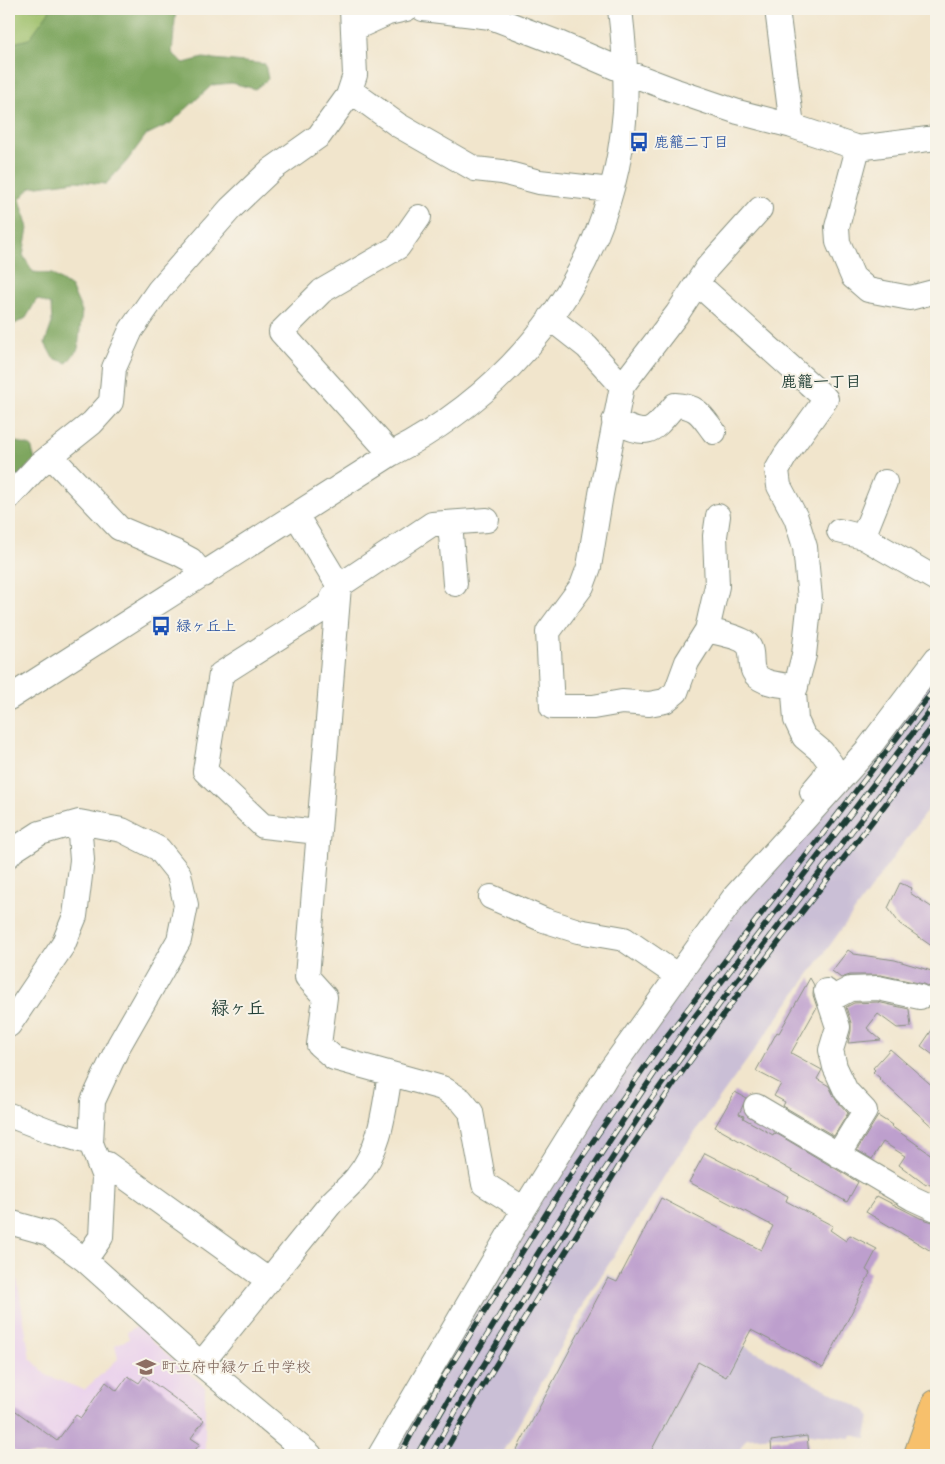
<svg xmlns="http://www.w3.org/2000/svg" width="945" height="1464" viewBox="0 0 945 1464" font-family="Mynerve,'Klee One',sans-serif">
<style>
.built{fill:#ead1ec}
.industrial{fill:#cabfd6}
.green{fill:#9ec06a;stroke:#5e7e4f}
.forest{fill:#7ea65e;stroke:#4e7249}
.building{fill:#bd9fcd}
.lines{fill:none;stroke-linecap:round;stroke-linejoin:round}
.minor-casing{stroke:#889180;stroke-width:26}
.major-casing{stroke:#889180;stroke-width:30}
.minor{stroke:#fff;stroke-width:24}
.major{stroke:#f7c06c;stroke-width:28}
.rail-casing{stroke:#1f3d34;stroke-width:5.5}
.rail{stroke:#f7f3e8;stroke-width:4;stroke-dasharray:11;stroke-linecap:butt}
.labels{text-anchor:middle;stroke-width:4;stroke-linejoin:round;paint-order:stroke}
.transit-label{font-size:15px;fill:#164399;stroke:#f7f3e8;text-anchor:start}
.education-label{font-size:15px;fill:#785e54;stroke:#f7f3e8;text-anchor:start}
.neighbourhood-label{font-size:16px;font-weight:bold;fill:#1f3d34;stroke:#f7f3e8}
.quarter-label{font-size:18px;font-weight:bold;fill:#1f3d34;stroke:#f7f3e8}
</style>
<rect width="100%" height="100%" fill="#f7f3e8"/>
<filter id="ink" filterUnits="userSpaceOnUse"><feTurbulence type="fractalNoise" baseFrequency=".02" numOctaves="2"/><feDisplacementMap in="SourceGraphic" scale="10" xChannelSelector="R" yChannelSelector="G"/><feConvolveMatrix kernelMatrix="1 2 1 2 8 2 1 2 1" color-interpolation-filters="sRGB"/></filter>
<filter id="wash" filterUnits="userSpaceOnUse"><feTurbulence type="fractalNoise" baseFrequency=".0096" numOctaves="4" result="noise"/><feDisplacementMap in="SourceGraphic" scale="20" xChannelSelector="R" yChannelSelector="G"/><feGaussianBlur stdDeviation="1.12" result="paint"/><feColorMatrix in="noise" values="0 0 0 0 0 0 0 0 0 0 0 0 0 0 0 0 0 1.4 0 .05"/><feComposite in="paint" operator="in"/></filter>
<g filter="url(#wash)">
<rect width="100%" height="100%" fill="#f1e5cc"/>
<path class="built" d="M9,1271L17,1278L30,1358L48,1376L84,1390L118,1359L115,1345L129,1339L127,1332L137,1326L149,1335L152,1341L205,1387V1455H9Z"/>
<path class="industrial" d="M936,674V798L681,1152L594,1287L502,1455H387L600,1095L734,909Z
M607,1274L867,1411L870,1416L866,1438L851,1435L850,1438L809,1434L747,1438L743,1443L737,1455H511Z"/>
<path class="green" d="M9,9H93L9,76Z"/>
<path class="forest" d="M50,9H176L172,53L184,63L203,58L265,64L268,79L255,89L232,83L212,85L171,123L146,135L127,161L106,184L76,181L31,187L20,199L28,228L23,255L33,272L52,274L71,287L82,311L78,349L67,363L53,358L45,343L52,323L51,305L37,299L26,318L9,327V44L29,39L48,13Z
M9,440L31,446L35,460L9,485Z"/>
<g id="blocks">
<path class="building" d="M900,883L912,888L910,893L936,910V949L900,924L888,908Z
M848,950L854,954L895,960L935,972L931,988L923,984L881,975H850L841,978L832,971Z
M810,978L814,985L813,995L817,1007L791,1053L822,1070L817,1079L829,1086L836,1100L848,1113L834,1136L783,1106L785,1102L774,1096L781,1084L756,1071L777,1032L779,1033Z
M877,1002L909,1009L911,1027L897,1028L878,1014L867,1028L881,1040L848,1043L851,1031V1023L846,1007L854,1003Z
M936,1024V1057L921,1046Z
M890,1049L936,1089V1130L879,1079L880,1078L873,1072L875,1070L873,1068Z
M735,1092L746,1098L739,1114L744,1116L743,1118L773,1135L774,1133L779,1135L858,1182L847,1202L715,1127Z
M878,1116L892,1125L891,1126L936,1158V1189L927,1183L926,1185L899,1165L905,1156L883,1142L872,1159L857,1150Z
M705,1153L788,1196L786,1201L833,1226L830,1230L846,1241L850,1235L877,1249L866,1270L870,1273L857,1300H858L823,1368L751,1330L726,1377L698,1362L649,1455H514L608,1278L617,1282L661,1198L761,1250L773,1226L689,1182Z
M877,1196L920,1218L936,1223V1254L866,1212Z
M128,1376L139,1383L144,1376L204,1420L191,1438L200,1444L191,1455H20L9,1447V1406L57,1441L76,1415L81,1418L106,1382L117,1391Z
M807,1436L809,1455H772L771,1441Z"/>
</g>
</g>
<g filter="url(#ink)">
<use href="#blocks" fill-opacity="0" stroke="#889180" stroke-width="1"/>
<g class="lines">
<defs>
<path id="minor" d="M423,9L491,17L561,44L626,72L676,91L738,112L792,126L858,148L936,138
M777,9L792,126
M353,29L388,13L406,9
M351,91L398,125L475,169L502,172L539,182L611,190
M858,148L837,227L838,242L853,277L868,290L910,298L933,292
M697,283L826,399L785,456L777,470L779,486L796,518L805,547L810,599L804,655L794,693L796,720L804,737L822,752L831,764L823,779L812,792
M550,318L587,347L622,386
M614,421C650,438 650,434 675,405C698,406 701,415 714,432
M391,454L281,332L322,291L398,247L419,217
M51,456L119,528L178,553L191,560L203,575
M9,497L38,466L92,423L111,402L114,368L131,330L159,290L230,209L271,170L319,136L348,96L355,75L352,9
M296,515L339,586L307,977L325,997L319,1045L334,1058L442,1088L461,1100L471,1112L484,1184L524,1209
M718,516L715,536L717,586L707,630L687,662L676,692L665,701L649,704L622,702L593,707H552L548,632L582,586L589,567L601,494L622,386L677,314L707,268L760,209
M450,523L455,584
M839,531L863,537L936,579
M863,537L885,482
M707,630C715,632 739,637 745,642C759,652 742,672 765,681C774,685 786,685 796,687
M9,698L391,454C525,384 613,264 625,111C627,76 624,43 620,9
M318,832L263,826L205,771L221,674L328,606L339,586L432,524L487,520
M9,855L12,851L40,833L79,822L122,830L159,849L179,874L186,905L179,940L119,1045L93,1101L91,1143L104,1177L101,1237L85,1260
M491,897L544,920L578,931L624,939L678,976
M826,991L838,1027L831,1050L835,1067L846,1091L865,1111L838,1155
M829,1000L850,989L878,988L920,997
M9,1025L63,945L75,916L82,860L79,822
M756,1106L912,1198L936,1209
M9,1115L50,1131L91,1143
M98,1162L107,1164L268,1280
M9,1222L48,1233L85,1260L201,1364L310,1455
M201,1364L332,1202C340,1194 350,1186 357,1177C381,1148 384,1110 390,1074
M380,1455L524,1209L609,1072L735,896L867,750L936,659"/>
<path id="major" d="M918,1455L936,1404"/>
</defs>
<use href="#minor" class="minor-casing"/>
<use href="#major" class="major-casing"/>
<use href="#minor" class="minor"/>
<use href="#major" class="major"/>
<defs>
<path id="rail" d="M400,1455L438,1386L471,1333L580,1160L616,1108L660,1045L936,687
M417,1455C449,1396 485,1339 520,1282C574,1195 629,1108 689,1024L936,703
M431,1455L461,1402L582,1205L646,1106L737,980L936,722
M443,1455L481,1389L621,1163L675,1082L737,996L936,739"/>
</defs>
<use href="#rail" class="rail-casing"/>
<use href="#rail" class="rail"/>
</g>
</g>
<defs>
<symbol id="bus-bare" viewBox="-9 -9 18 18"><path d="M-5-6H5V4H4V6H2V4H-2V6H-4V4H-5ZM-3.5-4V0h7V-4ZM-3.5 1.2v1.5H-2V1.2ZM2 1.2v1.5H3.5V1.2Z" fill="#1a4fb4" stroke="#f7f3e8" stroke-width="2.5" paint-order="stroke"/></symbol>
<symbol id="school-bare" viewBox="-9 -9 18 18"><path d="M0-5L7-2L0 1L-7-2ZM-4 1L0 2.5L4 1V4Q0 6-4 4Z" fill="#8d6e63" stroke="#f7f3e8" stroke-width="2.5" paint-order="stroke"/></symbol>
</defs>
<g fill-rule="evenodd">
<use href="#bus-bare" x="625" y="128" width="28" height="28"/>
<use href="#bus-bare" x="147" y="612" width="28" height="28"/>
<use href="#school-bare" x="132" y="1353" width="28" height="28"/>
</g>
<g class="labels">
<g class="transit-label">
<text x="654" y="147">鹿籠二丁目</text>
<text x="176" y="631">緑ヶ丘上</text>
</g>
<g class="education-label">
<text x="161" y="1372">町立府中緑ケ丘中学校</text>
</g>
<g class="neighbourhood-label">
<text x="821" y="387">鹿籠一丁目</text>
</g>
<g class="quarter-label">
<text x="238" y="1014">緑ヶ丘</text>
</g>
</g>
<rect width="945" height="1464" fill="none" stroke="#f7f3e8" stroke-width="30"/>
</svg>
